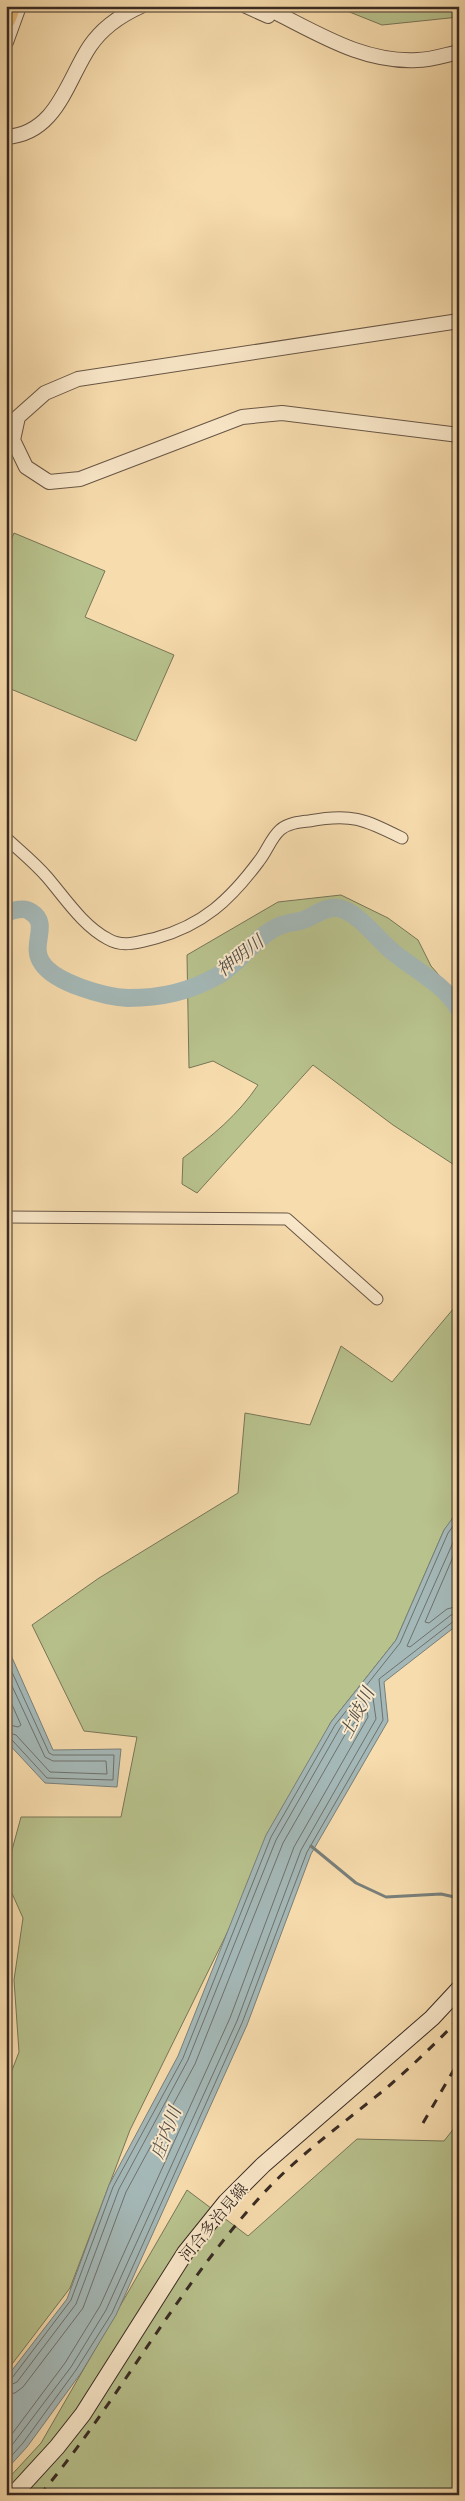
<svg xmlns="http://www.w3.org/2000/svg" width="465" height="2501" viewBox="0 0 465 2501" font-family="'Libre Bodoni','Noto Serif JP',serif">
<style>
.green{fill:#b8c28d;stroke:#787658}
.water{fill:#a4b8b7;stroke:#797f7c}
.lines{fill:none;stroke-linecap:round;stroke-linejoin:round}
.shore{stroke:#6e716d;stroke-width:1}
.stream{stroke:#797f7c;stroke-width:3}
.river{stroke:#a4b8b7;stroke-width:18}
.minor-casing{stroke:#685646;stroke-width:13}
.tertiary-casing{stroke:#685646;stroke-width:16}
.secondary-casing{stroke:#382a23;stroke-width:18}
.trunk-casing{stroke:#382a23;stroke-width:21}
.minor{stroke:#fae8ca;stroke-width:11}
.tertiary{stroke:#fae8ca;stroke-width:14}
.secondary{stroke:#fae8ca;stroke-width:16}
.trunk{stroke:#ecbe76;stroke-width:19}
.rail{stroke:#382a23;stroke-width:3;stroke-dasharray:9 9;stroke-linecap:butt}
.labels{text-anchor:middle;stroke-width:4;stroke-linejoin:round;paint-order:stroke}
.street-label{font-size:16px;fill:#382a23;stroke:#fae8ca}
.water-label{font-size:18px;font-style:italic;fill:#534e48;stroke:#fae8ca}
</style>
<rect width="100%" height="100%" fill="#f7dcad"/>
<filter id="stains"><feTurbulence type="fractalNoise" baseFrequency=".004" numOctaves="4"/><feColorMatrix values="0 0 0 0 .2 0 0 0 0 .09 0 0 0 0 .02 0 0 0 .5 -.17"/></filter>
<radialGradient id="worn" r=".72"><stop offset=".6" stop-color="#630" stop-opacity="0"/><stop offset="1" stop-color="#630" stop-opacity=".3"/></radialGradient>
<path class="green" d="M328,6H459V17L382,25L347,11Z
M14,533L105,571L85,617L174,655L136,741L6,687V552Z
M341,895L388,918L418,940L431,966L459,998V1168L393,1125L313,1065L197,1193L182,1184L183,1158C212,1136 238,1115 258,1085L213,1061L189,1068L187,955L278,902Z
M459,1302V1514L444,1530L396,1640L331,1722L130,2130L70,2288L6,2372V2086L19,2052L14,1980L23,1918L6,1880V1872L21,1817H121L137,1737L84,1731L32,1625L99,1578L238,1493L245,1413L310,1425L341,1346L392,1382Z
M459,2122V2495H6V2481L41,2443L187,2190L248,2236L357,2139L444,2141Z"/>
<path class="water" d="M459,1509V1620L456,1626L384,1682L388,1721L311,1854L247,2025L116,2315L81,2373L27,2447L6,2470V2378L67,2299L109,2185L178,2056L266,1835L331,1722L396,1640L444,1530Z
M10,1653L53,1750L121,1749L117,1787L45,1783L6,1741V1654Z"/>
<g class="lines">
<path class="shore" d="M459,1529L407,1646L410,1647L451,1615L459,1613
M459,1543L425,1622L429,1623L447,1609L459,1606
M6,1659L49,1753L53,1755H114L113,1780L47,1778L12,1740L6,1738
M6,1673L45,1757L53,1761H106L107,1774L50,1772L16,1735L6,1732
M6,1691L21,1725L18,1727L6,1724
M6,2380L12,2378L71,2300L113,2187L183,2058L271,1837L335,1725L400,1643L448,1533L459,1518
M6,2387L17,2382L76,2304L119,2189L188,2060L276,1840L340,1728L369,1692L372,1691L376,1719L301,1850L237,2021L106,2310L71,2367L6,2453
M6,2394L15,2393L23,2387L83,2308L126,2192L195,2064L283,1843L346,1733L364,1711L367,1710L368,1717L294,1847L230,2018L100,2306L65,2363L6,2442
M6,2462L23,2443L76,2370L112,2313L242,2023L307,1852L383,1720L379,1679L454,1621L459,1620"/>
<path class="stream" d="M311,1846L356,1883L386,1897L441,1894L459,1898"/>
<path class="river" d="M6,913C14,910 25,907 31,912C51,924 29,945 42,963C55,983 105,997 128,998C161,998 189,992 219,975C240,963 254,938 277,927C286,922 297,923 306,919C315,915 327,906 338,908C357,911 378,940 393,952C416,971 443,983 459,1009"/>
<defs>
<path id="minor" d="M6,838C20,851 35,863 47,877C65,898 83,926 108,939C123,948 139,942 156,938C203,925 230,900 259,861C267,851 271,838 280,830C288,823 299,822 309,821C351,813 364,819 402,838
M6,1217L287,1219L377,1299"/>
<path id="tertiary" d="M246,6L268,16
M262,6C312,29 359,63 417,60C431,60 445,55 459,52
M6,42L18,9
M6,137C57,134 67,80 90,46C103,27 121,15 141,6
M459,321L78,379L45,393L18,417L13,440L26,467L49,482L80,479L242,417L282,413L459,435"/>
<path id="secondary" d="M13,2495L57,2447L83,2414L185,2253L226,2202L263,2165L432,2018L459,1989"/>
<path id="trunk" d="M6,19L11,6"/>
</defs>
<use href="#minor" class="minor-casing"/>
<use href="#tertiary" class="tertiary-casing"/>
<use href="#secondary" class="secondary-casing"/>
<use href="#trunk" class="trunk-casing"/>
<use href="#minor" class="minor"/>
<use href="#tertiary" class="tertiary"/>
<use href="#secondary" class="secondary"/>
<use href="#trunk" class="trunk"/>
<path class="rail" d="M423,2123L459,2061
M40,2495C120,2399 177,2288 261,2196C299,2154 347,2121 390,2085C414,2064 437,2042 459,2019"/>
</g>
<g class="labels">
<g class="street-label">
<text transform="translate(213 2222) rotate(-50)" y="6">河合多治見線</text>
</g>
<g class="water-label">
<text transform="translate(240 956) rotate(-38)" y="6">神明川</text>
<text transform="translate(357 1713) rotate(-63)" y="6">土岐川</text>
<text transform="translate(166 2133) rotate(-69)" y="6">庄内川</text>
</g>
</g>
<rect width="465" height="2501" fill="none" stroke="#f7dcad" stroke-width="25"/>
<rect x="8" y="8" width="450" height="2486" fill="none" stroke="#382a23" stroke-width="2.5"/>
<rect x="12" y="12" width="440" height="2476" fill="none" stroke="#382a23"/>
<rect width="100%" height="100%" filter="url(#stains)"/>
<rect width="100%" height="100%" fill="url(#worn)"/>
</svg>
